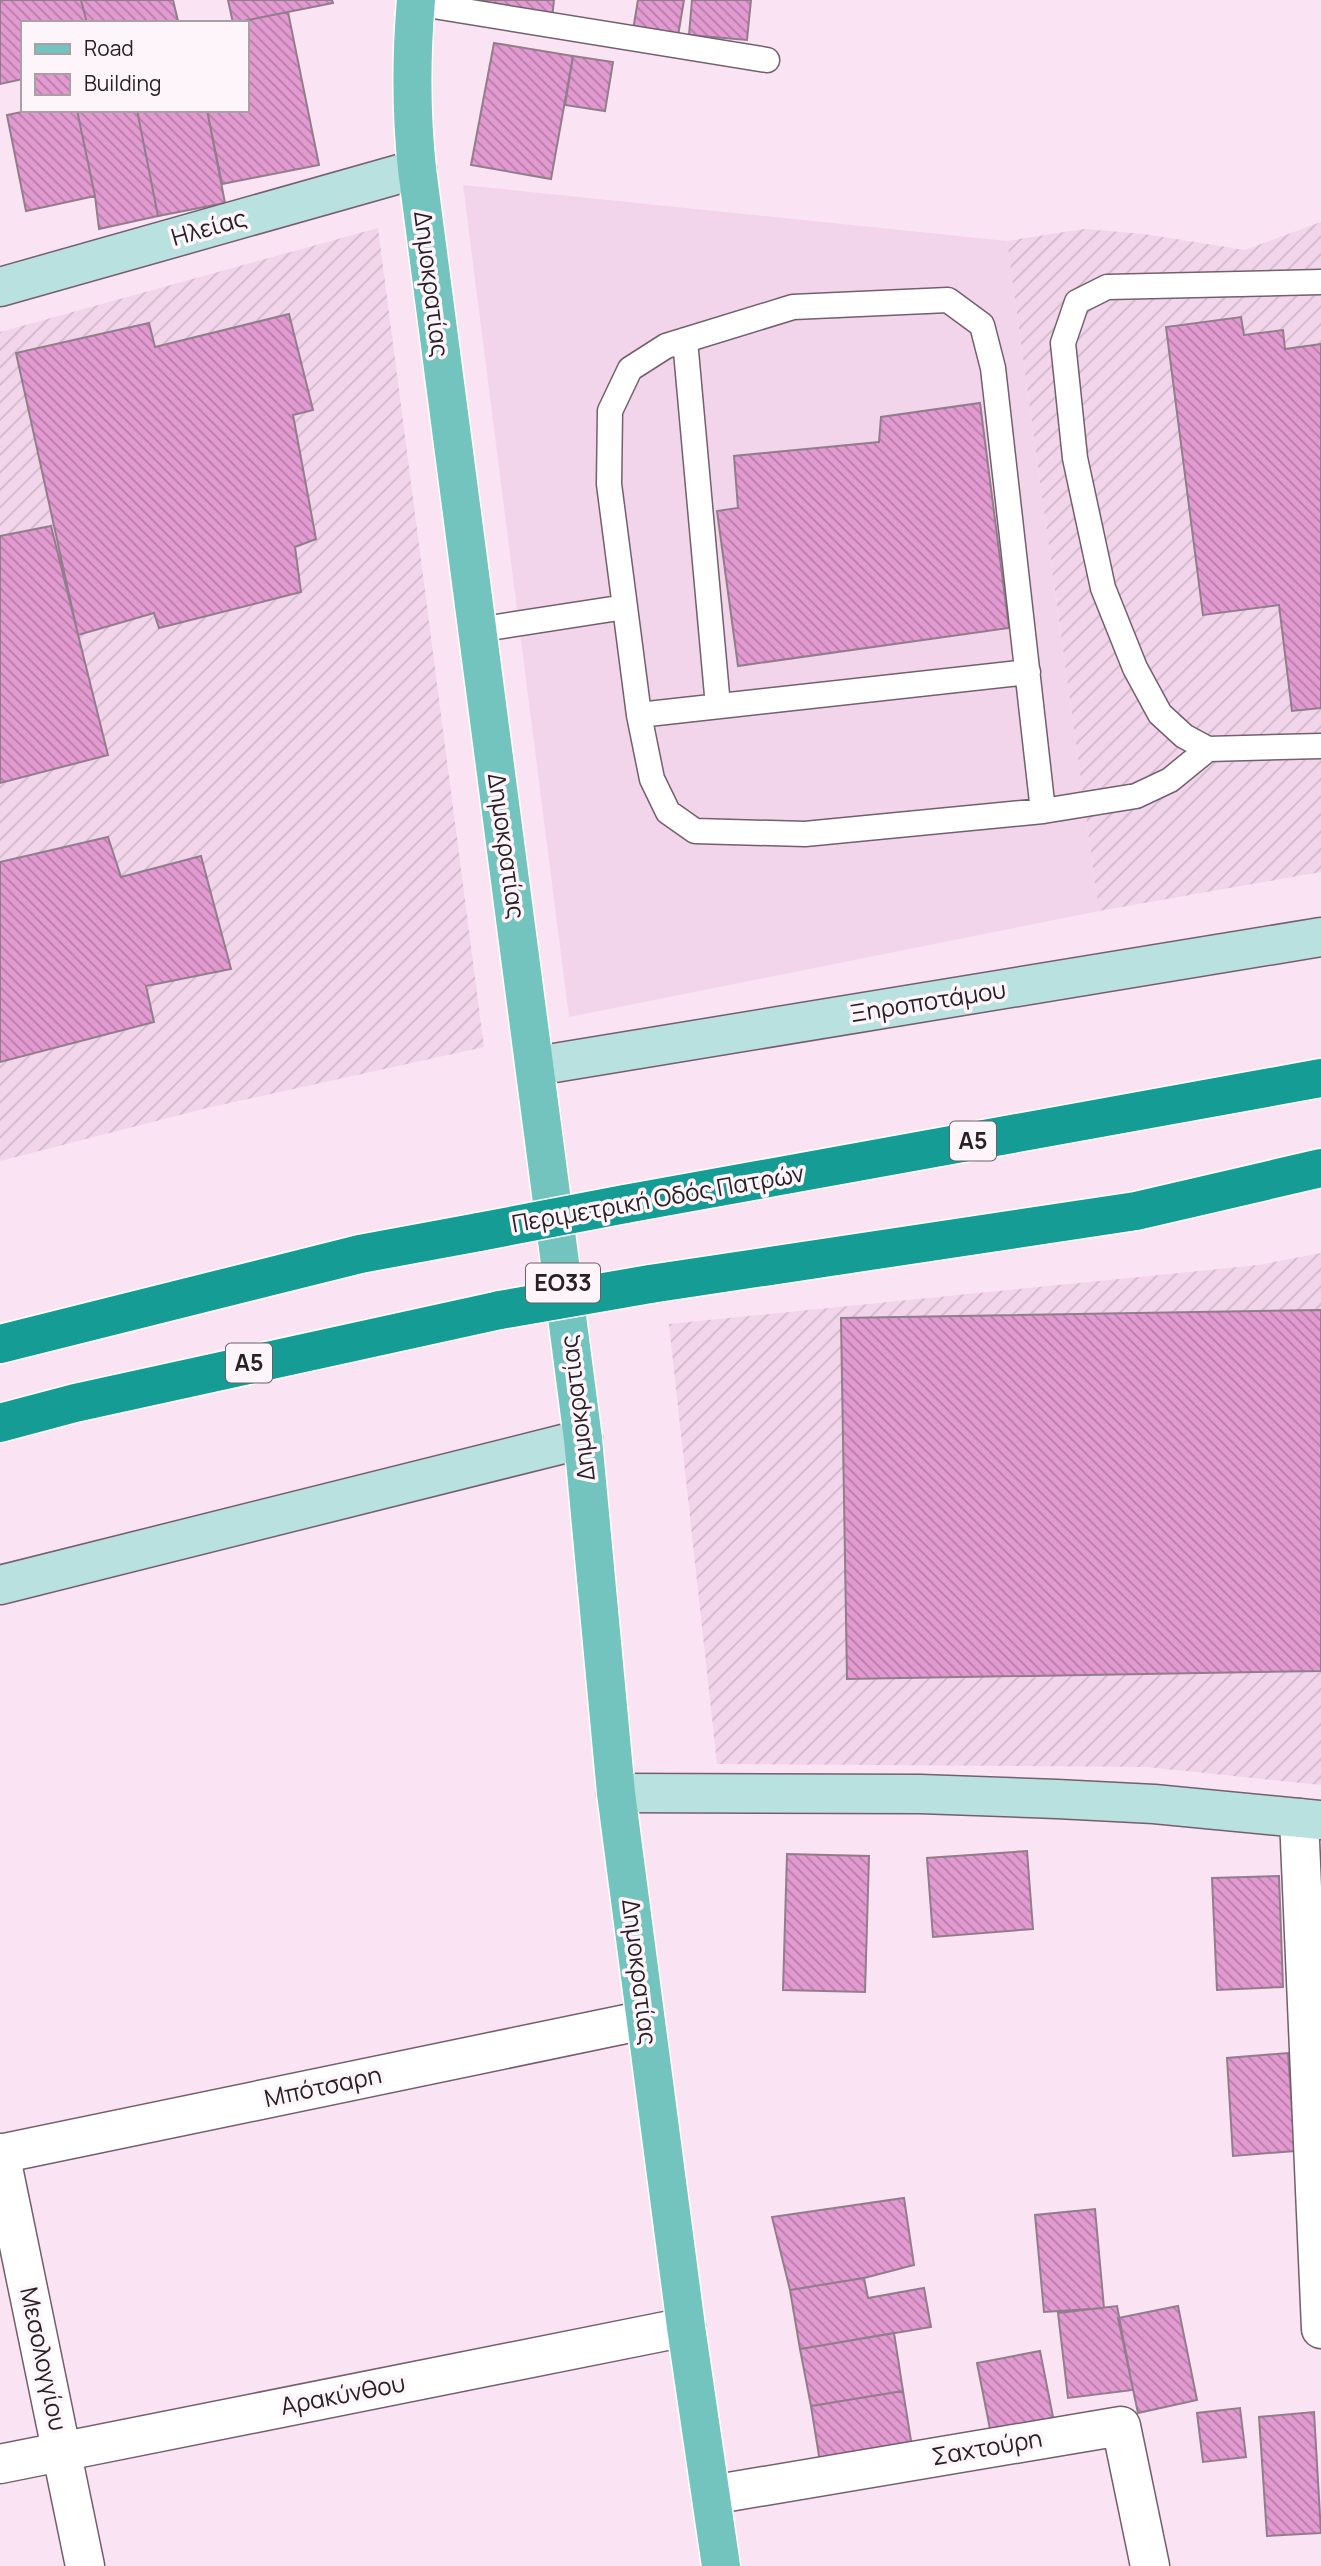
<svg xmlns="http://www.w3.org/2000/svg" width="1321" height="2566" viewBox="0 0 1321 2566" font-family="Manrope,sans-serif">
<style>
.built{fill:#f2d5ea}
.industrial{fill:url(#industrial-furrows)}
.building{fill:url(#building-back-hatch);stroke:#917d8b;stroke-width:2}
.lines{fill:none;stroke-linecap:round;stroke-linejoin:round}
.lane-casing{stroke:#735f6d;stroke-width:27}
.street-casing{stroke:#735f6d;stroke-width:41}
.secondary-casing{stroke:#735f6d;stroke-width:41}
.primary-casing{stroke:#fff;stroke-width:41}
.highway-casing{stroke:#fff;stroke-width:41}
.lane{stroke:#fff;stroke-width:24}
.street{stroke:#fff;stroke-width:38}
.secondary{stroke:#b9e1df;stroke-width:38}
.primary{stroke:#73c4bf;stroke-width:38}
.highway{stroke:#159c95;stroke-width:38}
.highway-bridge-casing{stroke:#fff;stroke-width:41;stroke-linecap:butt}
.highway-bridge{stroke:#159c95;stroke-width:38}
.labels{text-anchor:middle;stroke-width:7;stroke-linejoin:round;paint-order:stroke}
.shield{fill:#fef5fb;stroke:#696066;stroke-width:2}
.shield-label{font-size:23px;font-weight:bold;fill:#292026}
.street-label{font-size:24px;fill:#292026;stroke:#fef5fb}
</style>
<defs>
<pattern id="industrial-furrows" width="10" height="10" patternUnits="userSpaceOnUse" patternTransform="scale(1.75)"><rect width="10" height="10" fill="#f2d5ea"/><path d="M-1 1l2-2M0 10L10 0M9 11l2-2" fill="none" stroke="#d0b7c9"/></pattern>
<pattern id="building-back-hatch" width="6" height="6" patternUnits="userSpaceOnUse" patternTransform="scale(1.75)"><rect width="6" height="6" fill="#e29ad0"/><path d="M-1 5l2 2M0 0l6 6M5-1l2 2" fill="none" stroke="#b77da9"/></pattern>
</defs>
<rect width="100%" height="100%" fill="#fae3f3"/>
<path class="built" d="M463,185L1007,241L1099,911L569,1017Z"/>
<path class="industrial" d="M1321,222V872L1099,911L1007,241L1084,229L1144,234L1245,250Z
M378,228L484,1047L207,1108L0,1161V332Z
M1321,1253V1785L1147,1767L717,1764L669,1324L1259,1265Z"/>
<path class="building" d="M0,0H81L87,23H23V79L0,84Z
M81,0H173L178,21L170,23H87Z
M228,0H332L333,3L233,23Z
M450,0H554L552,18Z
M638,0H684L678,36L633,30Z
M692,0H751L747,40L689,35Z
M288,12L319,165L222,184L207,110H247V23H233Z
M494,43L573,56L551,179L471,165Z
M573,56L613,62L605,111L565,105Z
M31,110H77L95,196L26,211L7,115Z
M77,110H137L158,216L99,229L95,196Z
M137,110H207L225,203L158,216Z
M289,314L313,410L293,415L316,539L295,547L301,592L159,628L154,613L78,635L16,353L149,323L155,347Z
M1241,317L1244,335L1283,330L1285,349L1321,344V708L1292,711L1279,605L1203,615L1166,327Z
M980,403L1009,628L738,666L717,511L738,508L734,456L879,442L881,417Z
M51,526L108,755L0,783V536Z
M108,837L121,877L201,856L231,969L146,986L154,1022L0,1062V862Z
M1321,1310V1671L847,1679L841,1318Z
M1027,1851L1033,1929L933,1937L927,1858Z
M787,1854L869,1856L865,1992L783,1990Z
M1279,1876L1283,1987L1217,1990L1212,1878Z
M1288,2053L1295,2151L1233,2156L1227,2058Z
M904,2198L914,2265L864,2278L790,2290L772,2217Z
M1095,2209L1104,2308L1044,2312L1035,2215Z
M864,2278L868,2298L924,2288L931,2327L800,2349L790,2290Z
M1117,2306L1133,2390L1068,2398L1058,2313Z
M1178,2306L1197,2400L1138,2413L1118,2318Z
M894,2333L903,2391L811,2406L800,2349Z
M1040,2351L1054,2422L991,2434L977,2363Z
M903,2391L912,2447L820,2462L811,2406Z
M1240,2408L1246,2457L1203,2462L1197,2413Z
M1314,2412L1321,2533L1267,2536L1259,2417Z"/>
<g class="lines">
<defs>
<path id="lane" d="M415,3L767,60
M1321,282L1107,287L1077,302L1063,343L1075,458L1103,588L1135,668L1160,714L1184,736L1208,749L1321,746
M685,340L718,706
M477,630L625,607
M639,715L1028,672
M1043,811L993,368L982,325L948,300L793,307L666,346L630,369L610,411L609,484L639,715L652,779L668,812L695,831L805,834L1043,811L1136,796L1170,780L1208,749"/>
<path id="street" d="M1299,1818L1321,2329
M0,2153L85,2566
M0,2154L645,2020
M0,2464L686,2327
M711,2495L1121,2426L1150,2566"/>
<path id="secondary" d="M0,287L417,169
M536,1066L1321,937
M0,1585L583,1439
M616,1793L920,1794L1057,1799L1154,1804L1321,1820"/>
<path id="primary" d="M416,0C411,57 411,112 417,169L583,1439L616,1793L686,2327L721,2566"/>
<path id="highway" d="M625,1204L1321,1078
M650,1284L1136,1211L1321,1168
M0,1344L360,1254L479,1232
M0,1423L75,1403L500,1310"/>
</defs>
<use href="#lane" class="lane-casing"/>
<use href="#street" class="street-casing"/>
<use href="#secondary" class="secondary-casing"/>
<use href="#primary" class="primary-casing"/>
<use href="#highway" class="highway-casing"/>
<use href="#lane" class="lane"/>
<use href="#street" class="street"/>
<use href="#secondary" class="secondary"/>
<use href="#primary" class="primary"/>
<use href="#highway" class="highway"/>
<defs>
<path id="highway-bridge" d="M479,1232L625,1204
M500,1310L650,1284"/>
</defs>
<use href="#highway-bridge" class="highway-bridge-casing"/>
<use href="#highway-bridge" class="highway-bridge"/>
</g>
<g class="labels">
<g class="shield">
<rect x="950" y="1121.5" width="46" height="39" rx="5"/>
<rect x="526" y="1263.5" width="74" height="39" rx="5"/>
<rect x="226" y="1343.5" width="46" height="39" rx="5"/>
</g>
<g class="shield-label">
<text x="973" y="1149">Α5</text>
<text x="563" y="1291">ΕΟ33</text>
<text x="249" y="1371">Α5</text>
</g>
<g class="street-label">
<text transform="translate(209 228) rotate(-16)" y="8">Ηλείας</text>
<text transform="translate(431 284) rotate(83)" y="8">Δημοκρατίας</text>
<text transform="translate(506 846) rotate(82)" y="8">Δημοκρατίας</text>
<text transform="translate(928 1002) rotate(-9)" y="8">Ξηροποτάμου</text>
<text transform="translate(658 1199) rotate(-10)" y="8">Περιμετρική Οδός Πατρών</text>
<text transform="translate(578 1408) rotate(-97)" y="8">Δημοκρατίας</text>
<text transform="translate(639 1972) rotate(83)" y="8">Δημοκρατίας</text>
<text transform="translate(323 2087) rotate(-12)" y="8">Μπότσαρη</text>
<text transform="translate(43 2359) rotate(78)" y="8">Μεσολογγίου</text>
<text transform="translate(343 2395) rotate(-11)" y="8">Αρακύνθου</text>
<text transform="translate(987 2448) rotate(-10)" y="8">Σαχτούρη</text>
</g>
</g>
<rect x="21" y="21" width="228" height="91" fill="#fef5fb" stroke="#a9a0a6" stroke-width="2"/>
<rect x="35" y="44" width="35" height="10" fill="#73c4bf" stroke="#a9a0a6" stroke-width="2"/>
<text x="84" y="56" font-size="21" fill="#292026">Road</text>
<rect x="35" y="74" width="35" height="21" fill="url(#building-back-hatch)" stroke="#a9a0a6" stroke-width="2"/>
<text x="84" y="91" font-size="21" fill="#292026">Building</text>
</svg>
